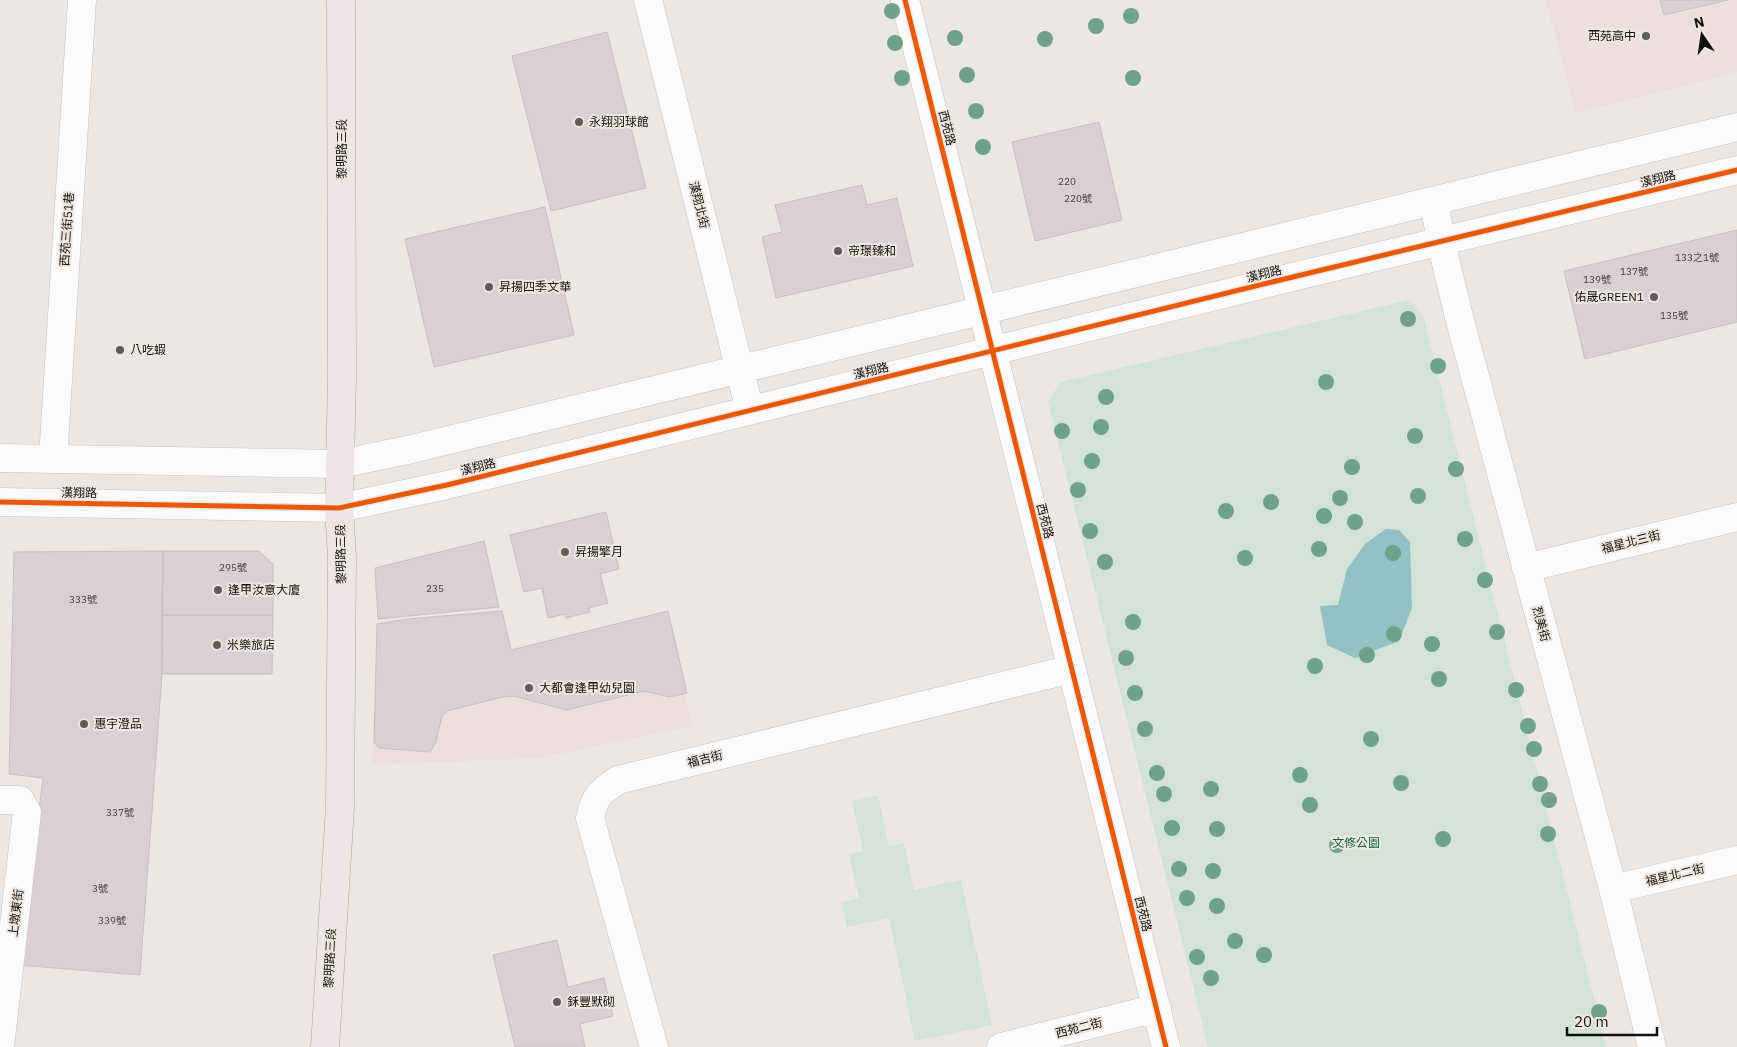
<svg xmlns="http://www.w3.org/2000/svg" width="1737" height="1047" viewBox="0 0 1737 1047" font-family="'IBM Plex Sans','Noto Sans TC',sans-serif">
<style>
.education{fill:#efdede}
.green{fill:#d3e3d7}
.water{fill:#92c0c5}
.building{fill:#dacfd5;stroke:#c4c1c1}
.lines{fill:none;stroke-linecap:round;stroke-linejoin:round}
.minor-casing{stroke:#c6c3c1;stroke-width:29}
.major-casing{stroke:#b1a19f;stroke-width:29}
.minor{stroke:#fcfbfb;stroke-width:28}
.major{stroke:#eee6e6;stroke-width:28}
.cycleway-casing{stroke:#eee7e1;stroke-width:8}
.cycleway{stroke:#e8590c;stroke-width:5}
.tree{fill:#70a18b}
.poi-dot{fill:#5f5c5a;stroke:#eee7e1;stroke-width:2}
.labels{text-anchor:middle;stroke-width:4;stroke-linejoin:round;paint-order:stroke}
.number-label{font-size:10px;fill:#454040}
.poi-label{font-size:12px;fill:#13110f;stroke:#eee7e1;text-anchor:start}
.street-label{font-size:12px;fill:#13110f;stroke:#eee7e1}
.park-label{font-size:12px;fill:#0b6742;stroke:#eee7e1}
</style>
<rect width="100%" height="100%" fill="#ebe7e4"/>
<path class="education" d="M1546,0H1737V72L1575,114Z
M502,611L511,650L668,611L692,726L540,758L372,765L377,624L408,619Z"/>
<path class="green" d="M1409,300L1423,315L1606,1047H1208L1048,401L1061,382Z
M878,796L889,846L904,843L914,890L961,880L992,1025L915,1041L889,918L847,927L842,902L859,898L849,855L863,851L852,801Z"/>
<path class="water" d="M1386,529L1399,530L1410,542L1412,608L1399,641L1355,658L1327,645L1320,606L1338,605L1347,569L1365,544Z"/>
<path class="building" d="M1660,0H1728L1664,15Z
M607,32L646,188L551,211L512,56Z
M1099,122L1122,220L1035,241L1012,142Z
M862,185L867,205L897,198L913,266L776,298L762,237L782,232L775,205Z
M545,207L574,335L434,367L405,239Z
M1737,230V322L1585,359L1564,271Z
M606,512L619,569L600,574L608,603L589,608L590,612L566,618L565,614L548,618L542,588L524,592L510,535Z
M484,541L499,607L378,619L375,568Z
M163,551H259L273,564V615H162Z
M163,551L162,674L140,975L19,965L43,778L9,774L14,552Z
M502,611L511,650L668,611L687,693L669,697L645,691L566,710L514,696L502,697L447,711L442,716L436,742L430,752L379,748L374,742L377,624L408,619Z
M162,615H273L272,674H162Z
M557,940L568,987L604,978L613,1016L580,1024L585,1047H515L493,955Z"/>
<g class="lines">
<defs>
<path id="minor" d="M648,0L750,411
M905,0L1166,1047
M1434,201L1441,242L1459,317L1613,889L1652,1047
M0,458L340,464L412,449L1737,127
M53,459L82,0
M0,502L339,508L447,485L1272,282L1737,170
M1526,568L1737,517
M0,800H20L27,812L0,1047
M1613,889L1737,860
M654,1047L590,818C595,796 599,793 618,780L1072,669
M1001,1047L1157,1008"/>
<path id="major" d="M325,1047L340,807L342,557L339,508L342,377L341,0"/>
</defs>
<use href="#minor" class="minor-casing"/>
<use href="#major" class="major-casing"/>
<use href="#minor" class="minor"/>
<use href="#major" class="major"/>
<defs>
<path id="cycleway" d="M905,0L1166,1047
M0,502L339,508L447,485L1272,282L1737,170"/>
</defs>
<use href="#cycleway" class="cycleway-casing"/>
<use href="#cycleway" class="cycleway"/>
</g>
<g class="tree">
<circle cx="892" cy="11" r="8"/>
<circle cx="1131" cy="16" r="8"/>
<circle cx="1096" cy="26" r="8"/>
<circle cx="955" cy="38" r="8"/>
<circle cx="1045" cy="39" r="8"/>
<circle cx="895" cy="43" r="8"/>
<circle cx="967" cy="75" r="8"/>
<circle cx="902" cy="78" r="8"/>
<circle cx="1133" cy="78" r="8"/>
<circle cx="976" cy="111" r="8"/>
<circle cx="983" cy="147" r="8"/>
<circle cx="1408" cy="319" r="8"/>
<circle cx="1438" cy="366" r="8"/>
<circle cx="1326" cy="382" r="8"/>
<circle cx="1106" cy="397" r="8"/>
<circle cx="1101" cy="427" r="8"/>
<circle cx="1062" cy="431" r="8"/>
<circle cx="1415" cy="436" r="8"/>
<circle cx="1092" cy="461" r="8"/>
<circle cx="1352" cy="467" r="8"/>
<circle cx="1456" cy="469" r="8"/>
<circle cx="1078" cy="490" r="8"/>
<circle cx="1418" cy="496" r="8"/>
<circle cx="1340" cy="498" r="8"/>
<circle cx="1271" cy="502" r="8"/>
<circle cx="1226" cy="511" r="8"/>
<circle cx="1324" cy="516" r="8"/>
<circle cx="1355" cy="522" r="8"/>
<circle cx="1090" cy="531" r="8"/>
<circle cx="1465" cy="539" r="8"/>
<circle cx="1319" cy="549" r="8"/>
<circle cx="1393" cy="553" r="8"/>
<circle cx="1245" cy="558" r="8"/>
<circle cx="1105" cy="562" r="8"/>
<circle cx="1485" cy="580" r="8"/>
<circle cx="1133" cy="622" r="8"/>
<circle cx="1497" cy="632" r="8"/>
<circle cx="1394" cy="634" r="8"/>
<circle cx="1432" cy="644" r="8"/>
<circle cx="1367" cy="655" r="8"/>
<circle cx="1126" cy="658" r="8"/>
<circle cx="1315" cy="666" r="8"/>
<circle cx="1439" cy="679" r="8"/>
<circle cx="1516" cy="690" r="8"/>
<circle cx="1135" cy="693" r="8"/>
<circle cx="1528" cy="726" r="8"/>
<circle cx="1145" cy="729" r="8"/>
<circle cx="1371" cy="739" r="8"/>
<circle cx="1534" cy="749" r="8"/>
<circle cx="1157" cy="773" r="8"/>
<circle cx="1300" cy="775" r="8"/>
<circle cx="1401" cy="783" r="8"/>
<circle cx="1540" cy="784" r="8"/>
<circle cx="1211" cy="789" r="8"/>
<circle cx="1164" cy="794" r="8"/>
<circle cx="1549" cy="800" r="8"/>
<circle cx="1310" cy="805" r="8"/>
<circle cx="1172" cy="828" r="8"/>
<circle cx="1217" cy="829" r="8"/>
<circle cx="1548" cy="834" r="8"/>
<circle cx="1443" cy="839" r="8"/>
<circle cx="1337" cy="845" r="8"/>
<circle cx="1179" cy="869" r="8"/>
<circle cx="1213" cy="871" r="8"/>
<circle cx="1187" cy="898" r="8"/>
<circle cx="1217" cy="906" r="8"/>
<circle cx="1235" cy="941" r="8"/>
<circle cx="1264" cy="955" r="8"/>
<circle cx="1197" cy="957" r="8"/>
<circle cx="1211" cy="978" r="8"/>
<circle cx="1599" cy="1012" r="8"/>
</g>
<g class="poi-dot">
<circle cx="1646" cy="36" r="5"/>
<circle cx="579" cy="122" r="5"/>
<circle cx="838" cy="251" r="5"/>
<circle cx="489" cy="287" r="5"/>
<circle cx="1654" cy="297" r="5"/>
<circle cx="120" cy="350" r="5"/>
<circle cx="565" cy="552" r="5"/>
<circle cx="218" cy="590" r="5"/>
<circle cx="217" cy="645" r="5"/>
<circle cx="529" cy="688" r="5"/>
<circle cx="84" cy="724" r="5"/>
<circle cx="557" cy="1002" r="5"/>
</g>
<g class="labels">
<g class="number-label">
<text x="1067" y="185">220</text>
<text x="1078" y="202">220號</text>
<text x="1697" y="261">133之1號</text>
<text x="1634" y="275">137號</text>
<text x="1597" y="283">139號</text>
<text x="1674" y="319">135號</text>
<text x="233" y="571">295號</text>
<text x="435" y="592">235</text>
<text x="83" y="603">333號</text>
<text x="120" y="816">337號</text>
<text x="100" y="892">3號</text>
<text x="112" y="924">339號</text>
</g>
<g class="poi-label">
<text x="1636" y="40" text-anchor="end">西苑高中</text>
<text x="589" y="126">永翔羽球館</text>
<text x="848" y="255">帝璟臻和</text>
<text x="499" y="291">昇揚四季文華</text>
<text x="1644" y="301" text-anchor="end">佑晟GREEN1</text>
<text x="130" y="354">八吃蝦</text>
<text x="575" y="556">昇揚擎月</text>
<text x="228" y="594">逢甲汝意大廈</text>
<text x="227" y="649">米樂旅店</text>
<text x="539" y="692">大都會逢甲幼兒園</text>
<text x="94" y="728">惠宇澄品</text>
<text x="567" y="1006">鉌豐默砌</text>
</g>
<g class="street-label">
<text transform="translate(947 128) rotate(76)" y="4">西苑路</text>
<text transform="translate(342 149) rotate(-90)" y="4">黎明路三段</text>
<text transform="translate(1658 179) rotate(-14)" y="4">漢翔路</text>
<text transform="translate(699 205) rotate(76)" y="4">漢翔北街</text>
<text transform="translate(67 229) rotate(-86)" y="4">西苑三街51巷</text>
<text transform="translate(1264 274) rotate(-14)" y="4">漢翔路</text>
<text transform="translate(871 371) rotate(-14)" y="4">漢翔路</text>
<text transform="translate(478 467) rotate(-14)" y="4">漢翔路</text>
<text transform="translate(79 493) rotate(1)" y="4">漢翔路</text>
<text transform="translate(1045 521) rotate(76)" y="4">西苑路</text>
<text transform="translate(1631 542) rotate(-14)" y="4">福星北三街</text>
<text transform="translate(341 554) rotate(-91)" y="4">黎明路三段</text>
<text transform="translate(1541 624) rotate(75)" y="4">烈美街</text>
<text transform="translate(705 759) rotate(-14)" y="4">福吉街</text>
<text transform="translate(1675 875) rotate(-13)" y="4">福星北二街</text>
<text transform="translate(16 913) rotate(-83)" y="4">上墩東街</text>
<text transform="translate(1143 914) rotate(76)" y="4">西苑路</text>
<text transform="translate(330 958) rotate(-87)" y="4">黎明路三段</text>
<text transform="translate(1079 1028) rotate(-14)" y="4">西苑二街</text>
</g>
<g class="park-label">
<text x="1356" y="847">文修公園</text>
</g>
</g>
<g transform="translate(1702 35) rotate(347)" stroke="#eee7e1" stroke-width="4" paint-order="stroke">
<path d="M0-4L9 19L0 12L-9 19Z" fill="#13110f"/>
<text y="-8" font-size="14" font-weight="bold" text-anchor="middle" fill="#13110f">N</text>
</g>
<path d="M1567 1027v8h90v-8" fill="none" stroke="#13110f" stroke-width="2.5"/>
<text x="1574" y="1027" font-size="15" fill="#13110f" stroke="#eee7e1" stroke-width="4" paint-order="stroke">20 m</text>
</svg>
